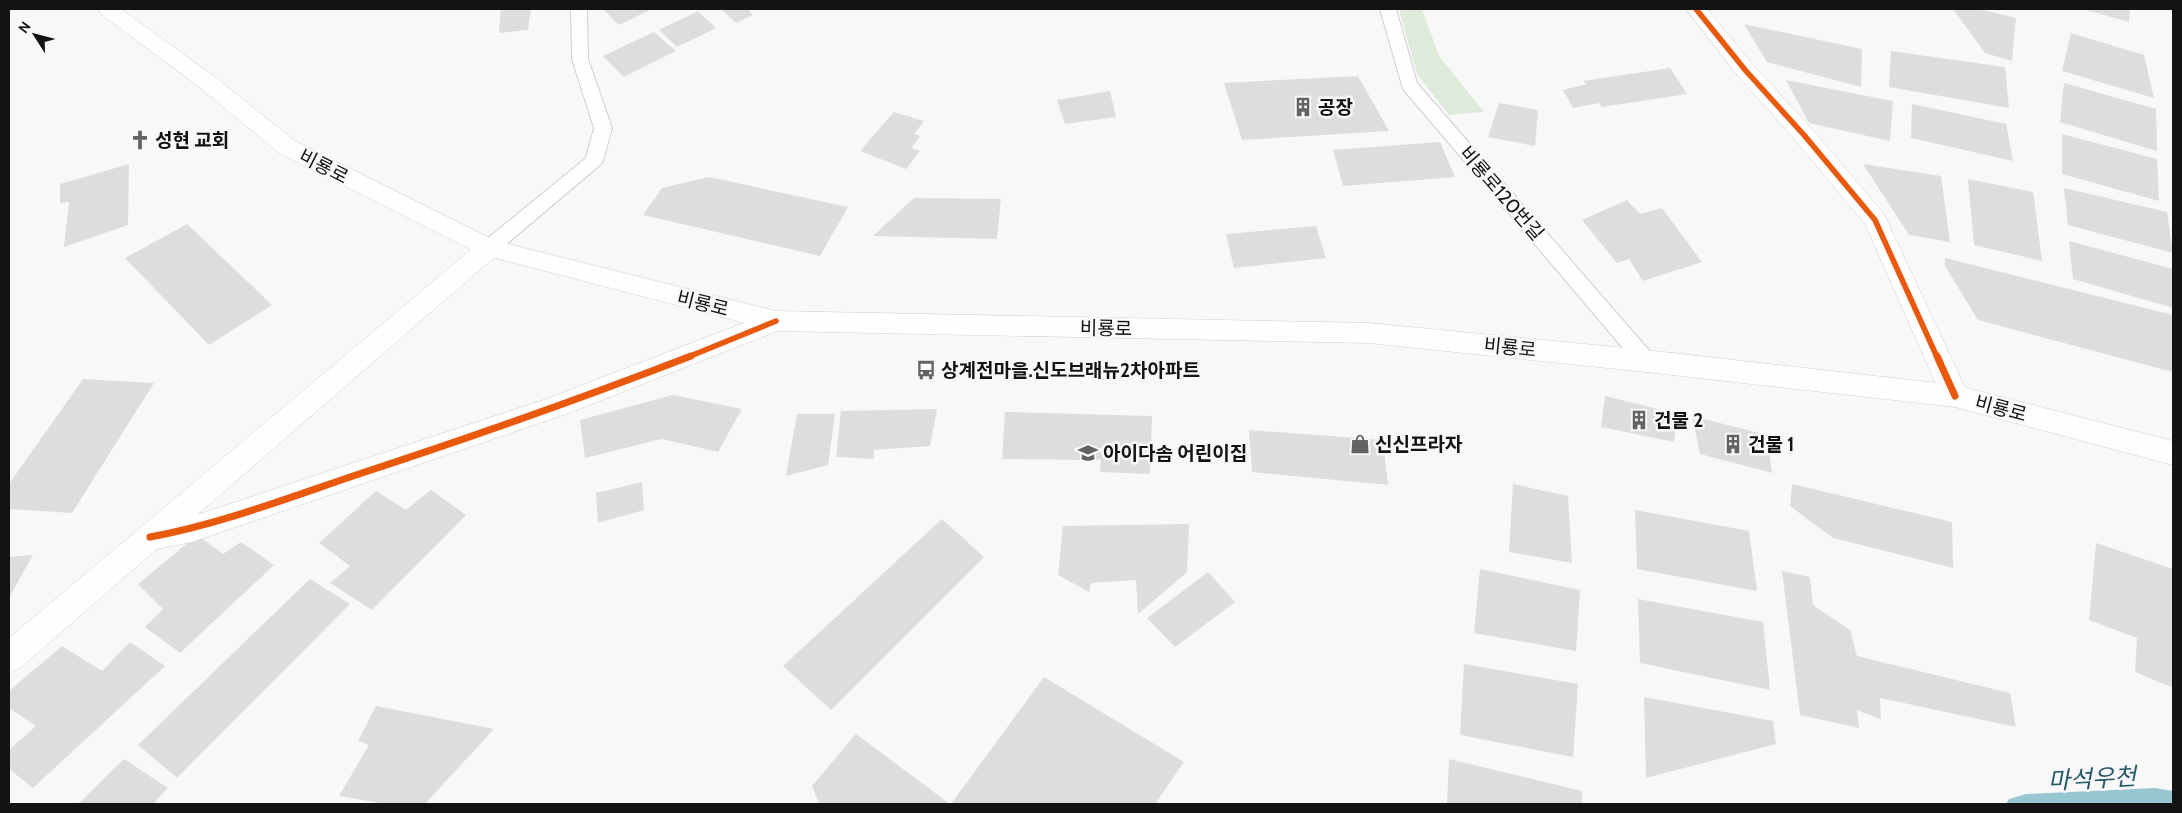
<svg xmlns="http://www.w3.org/2000/svg" width="2182" height="813" viewBox="0 0 2182 813" font-family="Cabin,'Noto Sans KR',sans-serif">
<style>
.green{fill:#deebdb}
.lines{fill:none;stroke-linecap:round;stroke-linejoin:round}
.stream{fill:#98c7d2;fill-rule:evenodd}
.building{fill:#deddde}
.service-casing{stroke:#cfcecf;stroke-width:2}
.minor-casing{stroke:#cfcecf;stroke-width:1}
.secondary-casing{stroke:#cfcecf;stroke-width:1}
.service{fill:#fefefe;fill-rule:evenodd}
.minor{fill:#fefefe;fill-rule:evenodd}
.secondary{fill:#fefefe;fill-rule:evenodd}
.cycleway-far1-casing{stroke:#faf7fa;stroke-width:8}
.cycleway-casing{stroke:#faf7fa;stroke-width:10}
.cycleway-far1{stroke:#e8590c;stroke-width:5.5}
.cycleway{stroke:#e8590c;stroke-width:7}
.labels{text-anchor:middle;stroke-width:5;stroke-linejoin:round;paint-order:stroke}
.poi-label{font-size:19px;font-weight:bold;fill:#141314;stroke:#faf7fa;text-anchor:start}
.street-label{font-size:19px;fill:#141314;stroke:#faf7fa}
.near-water-label{font-size:24px;font-style:italic;fill:#235b68;stroke:#faf7fa}
</style>
<rect width="100%" height="100%" fill="#f9f8f9"/>
<path class="green" d="M1399,9H1422L1439,56L1484,112L1449,115L1417,74Z"/>
<g class="lines">
<path class="stream" d="M2155,788L2173,791V804H2006L2009,799L2026,794Z"/>
</g>
<path class="building" d="M501,9H531L528,30L499,33Z
M603,9H652L619,25Z
M721,9H753L749,11L753,15L736,23Z
M1953,9H1979L2016,18L2012,61L1985,53Z
M2083,9H2130L2129,22Z
M698,11L716,28L677,47L659,30Z
M1744,24L1862,49L1861,87L1767,62Z
M654,32L676,51L624,77L603,56Z
M2071,33L2144,55L2154,98L2062,71Z
M1891,51L2005,67L2009,108L1889,87Z
M1670,68L1687,94L1602,107L1599,103L1573,108L1563,90L1587,84L1583,81Z
M1358,76L1389,131L1242,140L1224,83Z
M1786,80L1893,101L1890,141L1809,123Z
M2064,83L2156,109L2157,151L2060,122Z
M1110,91L1116,117L1065,124L1057,100Z
M1499,103L1538,110L1535,146L1488,137Z
M1912,104L2006,124L2013,161L1911,138Z
M894,112L924,121L914,134L920,136L911,148L920,151L906,169L860,151Z
M2062,134L2157,159L2159,201L2062,174Z
M1440,142L1455,177L1343,186L1333,150Z
M129,164L128,225L64,247L69,202L60,203V184Z
M1863,164L1941,176L1950,242L1909,235Z
M709,177L848,207L820,256L643,215L662,188Z
M1968,179L2033,192L2042,261L1974,245Z
M2064,188L2167,212L2173,253L2068,225Z
M914,198L1001,199L997,239L873,236Z
M1627,200L1640,214L1662,208L1702,262L1643,281L1629,259L1617,263L1582,220Z
M187,224L272,305L209,345L125,258Z
M1316,226L1326,258L1234,268L1226,234Z
M2069,241L2173,269V308L2073,279Z
M1945,258L2173,315V372L1978,320L1945,266Z
M83,379L154,383L72,513L9,509V484Z
M673,395L742,409L718,452L662,439L585,458L580,420Z
M1605,396L1678,414L1674,442L1601,427Z
M937,409L930,446L874,450V459L836,457L841,411Z
M1005,412L1152,416L1150,474L1100,472L1101,460L1002,459Z
M797,414H835L828,465L786,476Z
M1692,416L1767,435L1772,473L1700,454Z
M1249,430L1383,440L1388,485L1252,472Z
M642,482L644,510L598,523L596,493Z
M1513,484L1568,496L1572,563L1509,552Z
M1792,484L1952,522L1953,568L1833,538L1790,506Z
M431,490L466,515L372,610L330,583L350,566L319,543L376,491L406,510Z
M1635,510L1749,531L1757,591L1637,569Z
M942,519L984,557L831,710L783,666Z
M1189,524L1187,572L1138,614L1136,580L1091,583L1089,592L1058,575L1063,526Z
M197,535L223,554L241,542L274,565L180,653L145,627L163,609L138,584Z
M2096,543L2173,569V688L2135,672L2137,638L2089,620Z
M33,555L10,596L9,597V557Z
M1480,569L1580,590L1576,651L1474,633Z
M1782,571L1810,577L1813,605L1850,630L1857,656L2010,693L2016,727L1880,698L1881,719L1857,710L1859,728L1800,715Z
M1208,572L1235,602L1175,647L1147,618Z
M310,579L350,604L177,778L138,745Z
M1638,599L1763,622L1770,690L1640,663Z
M130,642L165,666L33,788L9,769V750L36,726L9,708V691L62,646L102,671Z
M1464,664L1578,684L1573,757L1460,735Z
M1044,677L1184,762L1155,804H951Z
M1644,697L1773,721L1776,744L1646,778Z
M376,706L494,729L425,804H386L339,796L369,745L358,741Z
M856,734L950,804H819L812,786Z
M124,759L168,788L153,804H78Z
M1449,759L1582,791V804H1447Z"/>
<g class="lines">
<defs>
<path id="service" d="M571,9H587L588,59L612,128L603,161L600,165L496,253L489,255L482,253L479,248L482,243L586,158L594,128L572,59Z
M1380,9H1396L1417,83L1653,355L1656,361L1653,367L1646,369L1639,367L1403,89Z"/>
<path id="minor" d="M1686,9H1707L1754,66L1812,129L1884,214L1969,396L1965,404L1955,407L1945,404L1865,224L1796,141L1738,76Z
M489,239L498,242L501,248L498,254L197,515L549,398L767,314L776,311L785,314L789,321L785,328L569,413L192,542L157,549L20,668L9,673V638L480,242Z"/>
<path id="secondary" d="M98,9H121L215,77L295,141L496,241L776,311L1369,323L1646,350L1955,385L2173,441V465L1955,407L1646,372L1369,343L776,331L480,254L279,153L199,87L101,14Z"/>
</defs>
<use href="#service" class="service-casing"/>
<use href="#minor" class="minor-casing"/>
<use href="#secondary" class="secondary-casing"/>
<use href="#service" class="service"/>
<use href="#minor" class="minor"/>
<use href="#secondary" class="secondary"/>
<defs>
<path id="cycleway-far1" d="M1696,9L1746,71L1804,135L1875,220L1937,357
M688,357L776,321"/>
<path id="cycleway" d="M1937,356L1955,396
M150,537C220,524 288,498 356,475C469,438 580,399 691,356"/>
</defs>
<use href="#cycleway-far1" class="cycleway-far1-casing"/>
<use href="#cycleway" class="cycleway-casing"/>
<use href="#cycleway-far1" class="cycleway-far1"/>
<use href="#cycleway" class="cycleway"/>
</g>
<defs>
<symbol id="building-bare" viewBox="-9 -9 18 18"><path d="M-4-6H4V6H1V3H-1V6H-4ZM-2.5-4.3h1.7v1.8h-1.7ZM.8-4.3h1.7v1.8H.8ZM-2.5-1h1.7V.8h-1.7ZM.8-1h1.7V.8H.8Z" fill="#646364" stroke="#faf7fa" stroke-width="2.5" paint-order="stroke"/></symbol>
<symbol id="church-bare" viewBox="-9 -9 18 18"><path d="M-1.2-6h2.4v3.5h3.3v2.4h-3.3V6h-2.4V-.1h-3.3v-2.4h3.3Z" fill="#646364" stroke="#faf7fa" stroke-width="2.5" paint-order="stroke"/></symbol>
<symbol id="bus-bare" viewBox="-9 -9 18 18"><path d="M-5-6H5V4H4V6H2V4H-2V6H-4V4H-5ZM-3.5-4V0h7V-4ZM-3.5 1.2v1.5H-2V1.2ZM2 1.2v1.5H3.5V1.2Z" fill="#646364" stroke="#faf7fa" stroke-width="2.5" paint-order="stroke"/></symbol>
<symbol id="shop-bare" viewBox="-9 -9 18 18"><path d="M-5-2.5h2.3a2.7 3.5 0 0 1 5.4 0H5L5.5 6h-11ZM-1.5-2.5h3a1.5 2.3 0 0 0-3 0Z" fill="#646364" stroke="#faf7fa" stroke-width="2.5" paint-order="stroke"/></symbol>
<symbol id="school-bare" viewBox="-9 -9 18 18"><path d="M0-5L7-2L0 1L-7-2ZM-4 1L0 2.5L4 1V4Q0 6-4 4Z" fill="#646364" stroke="#faf7fa" stroke-width="2.5" paint-order="stroke"/></symbol>
</defs>
<g fill-rule="evenodd">
<use href="#building-bare" x="1289" y="93" width="28" height="28"/>
<use href="#church-bare" x="126" y="126" width="28" height="28"/>
<use href="#bus-bare" x="912" y="356" width="28" height="28"/>
<use href="#building-bare" x="1625" y="406" width="28" height="28"/>
<use href="#shop-bare" x="1346" y="430" width="28" height="28"/>
<use href="#building-bare" x="1719" y="430" width="28" height="28"/>
<use href="#school-bare" x="1074" y="439" width="28" height="28"/>
</g>
<g class="labels">
<g class="poi-label">
<text x="1318" y="114">공장</text>
<text x="155" y="147">성현 교회</text>
<text x="941" y="377">상계전마을.신도브래뉴2차아파트</text>
<text x="1654" y="427">건물 2</text>
<text x="1375" y="451">신신프라자</text>
<text x="1748" y="451">건물 1</text>
<text x="1103" y="460">아이다솜 어린이집</text>
</g>
<g class="street-label">
<text transform="translate(324 166) rotate(27)" y="7">비룡로</text>
<text transform="translate(1502 193) rotate(49)" y="7">비룡로120번길</text>
<text transform="translate(703 303) rotate(14)" y="7">비룡로</text>
<text transform="translate(1106 328) rotate(1)" y="7">비룡로</text>
<text transform="translate(1510 347) rotate(6)" y="7">비룡로</text>
<text transform="translate(2001 408) rotate(15)" y="7">비룡로</text>
</g>
<g class="near-water-label">
<text transform="translate(2092 779) rotate(-3)" y="8">마석우천</text>
</g>
</g>
<rect width="2182" height="813" fill="none" stroke="#141314" stroke-width="20"/>
<g transform="translate(35 35) rotate(306)" stroke="#faf7fa" stroke-width="4" paint-order="stroke">
<path d="M0-4L9 19L0 12L-9 19Z" fill="#141314"/>
<text y="-8" font-size="14" font-weight="bold" text-anchor="middle" fill="#141314">N</text>
</g>
</svg>
